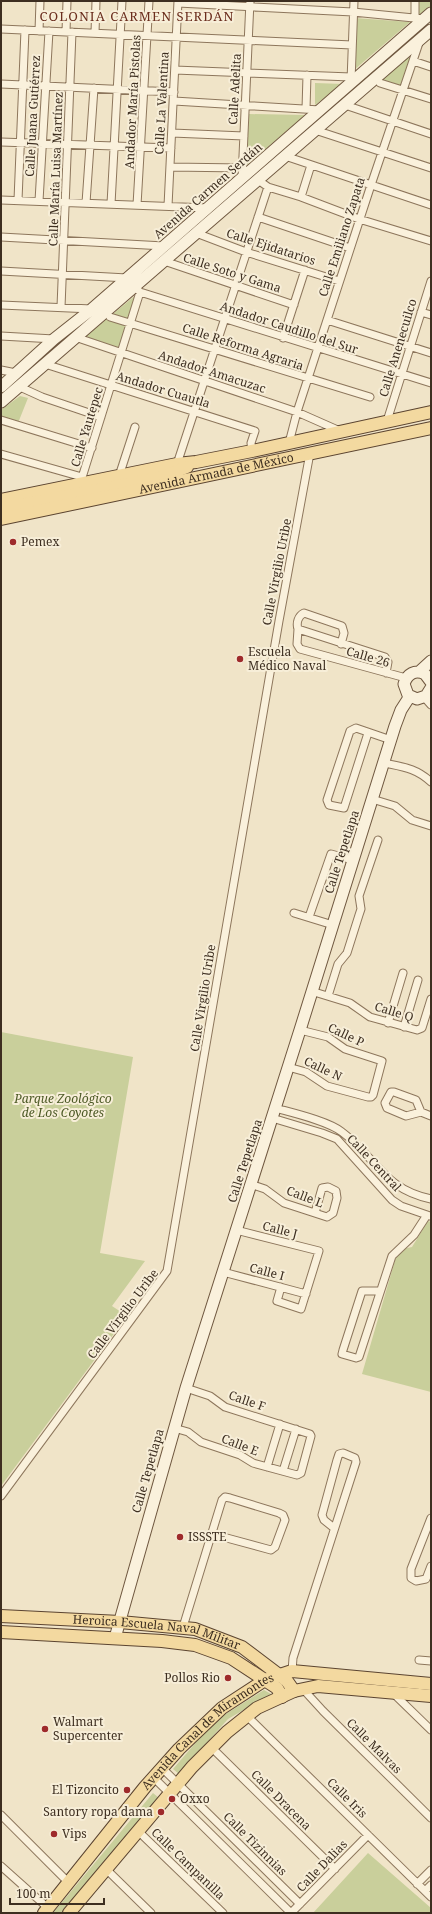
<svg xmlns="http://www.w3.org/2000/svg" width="432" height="1914" viewBox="0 0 432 1914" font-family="'Noto Serif',serif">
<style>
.green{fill:#c9cf9b}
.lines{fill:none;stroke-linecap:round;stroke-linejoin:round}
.street-casing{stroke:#8d765c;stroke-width:9}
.secondary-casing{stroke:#6f573f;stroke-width:13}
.primary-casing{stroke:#5b4430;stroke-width:14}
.street{stroke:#faf1dc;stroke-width:7}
.secondary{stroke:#faf1dc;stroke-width:11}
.primary{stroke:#f3d9a0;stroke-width:12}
.poi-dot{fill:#9e2a2b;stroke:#f7eed8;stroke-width:1.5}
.labels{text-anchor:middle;stroke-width:4;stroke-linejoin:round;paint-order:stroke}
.street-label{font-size:12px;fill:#3d2e20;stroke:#f7eed8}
.poi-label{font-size:12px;fill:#3d2e20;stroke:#f7eed8;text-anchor:start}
.park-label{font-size:12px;font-style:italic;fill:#4d5a26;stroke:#f7eed8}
.neighbourhood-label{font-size:13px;letter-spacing:1px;fill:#6b2e1e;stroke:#f7eed8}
</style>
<rect width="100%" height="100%" fill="#f0e4c8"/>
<path class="green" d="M419,1H431V6L419,15Z
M355,18L410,22L354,70Z
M407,57L412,58L403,87L381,80Z
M315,83L343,84L315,105Z
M249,114L305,115L246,166Z
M137,294L120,351L84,338Z
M20,396L28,398L18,423L1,418V410Z
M1,1032L133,1057L100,1253L145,1261L112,1306L127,1316L1,1486Z
M428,1221L431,1222V1392L362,1374L398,1250L412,1247Z
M264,1690L271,1694L228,1719L179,1774L173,1769L198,1740L224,1715Z
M153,1793L159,1798L63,1913H53Z
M368,1853L431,1908V1913H313Z"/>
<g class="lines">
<defs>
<path id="street" d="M178,3L353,12L424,19
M415,19V1
M1,29L352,45
M39,31L40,1
M66,32L67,1
M95,33L96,1
M413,61L431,67
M175,70L351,77
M351,81L354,1
M380,83L431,99
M1,84L174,92
M174,101L320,110
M345,105L431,134
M306,109L307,75
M315,130L431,168
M172,133L244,136
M1,142L171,148
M285,156L431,205
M170,167L243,168
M242,178L250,1
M268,187L301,197L359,219L431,241
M301,197L311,165
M1,200L208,208
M18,200L25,30
M39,201L49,31
M86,203L94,88
M111,204L122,1
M137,205L149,1
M168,206L178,1
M258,217L350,248
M196,233L246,252L339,281
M1,237L164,246
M164,261L294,305
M1,271L127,278
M140,292L431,383
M1,305L92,309
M61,307L72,32
M421,312L431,315
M110,317L370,397
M327,320L431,353
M1,336L54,339
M75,337L297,412L340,431
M283,338L305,270
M45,364L255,431L251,443L252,451
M1,370L16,373
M20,387L42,397L101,417
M1,420L92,448
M387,421L431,281
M289,443L297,412L371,185L420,40
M1,454L82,477
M177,464L268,187L258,180
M119,476L135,427
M80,484L140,292L138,290
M298,629L297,644L300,649L406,678
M341,644L344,633L342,626L304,613C298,616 296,623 298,629L385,657L388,662L386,673
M424,697L431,705
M368,733L344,808L329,805L327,800L350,731L356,728L391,740
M384,763C403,767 416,768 431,782
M372,799L395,806L412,820L431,826
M294,913L333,925
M309,917L331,854L353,860
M311,991L350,1003L370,1017L417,1030L422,1028L431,999
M328,996L338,964L347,953L359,915L361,909L359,896L378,840
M388,1023L403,973
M404,1027L418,980
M288,1067L306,1072L327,1086L368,1097H371L373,1095L382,1061L345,1049L328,1037L300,1030
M275,1108C293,1113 328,1121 342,1132C377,1158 383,1189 431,1199
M421,1112L416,1100L394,1092H391L385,1103L387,1108L406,1116L421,1112L431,1116
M272,1118L322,1133L337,1139L392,1200L401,1206L430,1216
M250,1184L265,1189L284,1203L327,1217L333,1213L337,1198L336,1191L328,1187L322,1188L315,1213
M236,1230L319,1251L301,1309L277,1301L281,1287
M223,1272L306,1294
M380,1291H362L343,1350L342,1354L356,1358L359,1357L392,1256L414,1235L427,1215
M174,1428L188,1432L201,1442L240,1455L253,1463L297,1475L301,1473L311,1436L310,1434L225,1407L210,1396L186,1388
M267,1467L280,1424
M283,1471L296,1429
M1,1496L167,1271L279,621L310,453
M431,1518L411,1569V1578L416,1581L426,1579L431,1566
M183,1627L222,1500L225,1497L230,1498L279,1513L283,1515L285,1520L275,1547L271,1550L212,1534
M419,1660L431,1661
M292,1671L293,1658L356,1462L355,1458L343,1453L339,1454L337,1460L322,1515L324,1520L334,1528
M302,1688L323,1711L431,1818
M394,1694L431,1730
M247,1716L431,1897
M211,1747L335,1869
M162,1768L300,1904
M153,1777L291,1913
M1,1815L69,1883
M138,1831L223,1913
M1,1866L48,1908
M106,1869L151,1913
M417,1884L431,1870
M425,1891L431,1885
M291,1913L368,1835"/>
<path id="secondary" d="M1,387L54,339L92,309L431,13
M1,402L431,30
M419,672L431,661
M431,682L425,674C415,669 407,674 404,684L408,695L417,699L426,696L431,688
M115,1638L186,1388L300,1030L395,726L401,710L410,696"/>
<g id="primary">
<path d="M1,500L177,464L196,462L252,451L431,412"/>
<path d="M1,509L159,478L187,467"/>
<path id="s1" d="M1,519L431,428"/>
<path id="s2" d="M1,1616L120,1622L195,1629L242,1647L287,1681L294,1691"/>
<path d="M1,1632L162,1641L195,1645L231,1658L277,1688L282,1697"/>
<path id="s3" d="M44,1913L145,1787L179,1749L222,1708L265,1680L292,1671L431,1684"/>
<path d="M69,1913L192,1767L227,1732L257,1708L294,1691L318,1686L431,1696"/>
</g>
</defs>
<use href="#street" class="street-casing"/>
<use href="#secondary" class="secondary-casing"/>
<use href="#primary" class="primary-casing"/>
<use href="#street" class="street"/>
<use href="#secondary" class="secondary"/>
<use href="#primary" class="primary"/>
</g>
<g class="poi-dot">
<circle cx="13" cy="542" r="4"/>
<circle cx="240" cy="659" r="4"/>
<circle cx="180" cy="1537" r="4"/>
<circle cx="228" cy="1678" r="4"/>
<circle cx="45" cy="1729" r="4"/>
<circle cx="127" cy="1790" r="4"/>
<circle cx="172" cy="1799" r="4"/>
<circle cx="161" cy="1812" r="4"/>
<circle cx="54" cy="1834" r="4"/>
</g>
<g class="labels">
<g class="street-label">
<text transform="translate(235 89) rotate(-87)" y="4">Calle Adelita</text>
<text transform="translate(133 102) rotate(-87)" y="4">Andador María Pistolas</text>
<text transform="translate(162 103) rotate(-87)" y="4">Calle La Valentina</text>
<text transform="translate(33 116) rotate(-87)" y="4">Calle Juana Gutiérrez</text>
<text transform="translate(56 169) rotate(-88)" y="4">Calle María Luisa Martínez</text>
<text transform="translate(208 191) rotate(-41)" y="4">Avenida Carmen Serdán</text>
<text transform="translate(342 237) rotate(-72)" y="4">Calle Emiliano Zapata</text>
<text transform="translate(271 247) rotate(18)" y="4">Calle Ejidatarios</text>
<text transform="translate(232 273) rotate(18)" y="4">Calle Soto y Gama</text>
<text transform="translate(289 328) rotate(18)" y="4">Andador Caudillo del Sur</text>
<text transform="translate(243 347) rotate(18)" y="4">Calle Reforma Agraria</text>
<text transform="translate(398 348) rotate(-73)" y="4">Calle Anenecuilco</text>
<text transform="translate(212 372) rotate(18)" y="4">Andador Amacuzac</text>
<text transform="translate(163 390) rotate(17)" y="4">Andador Cuautla</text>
<text transform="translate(87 427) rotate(-73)" y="4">Calle Yautepec</text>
<text dy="4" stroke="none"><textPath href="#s1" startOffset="220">Avenida Armada de México</textPath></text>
<text transform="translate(277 572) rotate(-79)" y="4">Calle Virgilio Uribe</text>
<text transform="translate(368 657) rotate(16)" y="4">Calle 26</text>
<text transform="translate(342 852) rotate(-72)" y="4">Calle Tepetlapa</text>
<text transform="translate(203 998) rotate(-81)" y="4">Calle Virgilio Uribe</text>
<text transform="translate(394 1012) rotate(17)" y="4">Calle Q</text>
<text transform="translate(346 1035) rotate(25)" y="4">Calle P</text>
<text transform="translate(323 1069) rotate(25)" y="4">Calle N</text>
<text transform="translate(245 1161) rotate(-72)" y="4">Calle Tepetlapa</text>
<text transform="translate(374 1163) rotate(47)" y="4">Calle Central</text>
<text transform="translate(305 1197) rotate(21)" y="4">Calle L</text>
<text transform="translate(280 1230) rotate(14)" y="4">Calle J</text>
<text transform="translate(267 1272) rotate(15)" y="4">Calle I</text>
<text transform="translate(123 1314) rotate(-53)" y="4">Calle Virgilio Uribe</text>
<text transform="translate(247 1401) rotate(19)" y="4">Calle F</text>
<text transform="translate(240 1445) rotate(21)" y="4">Calle E</text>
<text transform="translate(148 1471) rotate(-74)" y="4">Calle Tepetlapa</text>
<text dy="4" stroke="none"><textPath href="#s2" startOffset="157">Heroica Escuela Naval Militar</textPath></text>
<text dy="4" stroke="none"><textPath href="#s3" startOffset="246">Avenida Canal de Miramontes</textPath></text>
<text transform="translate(374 1746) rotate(45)" y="4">Calle Malvas</text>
<text transform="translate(347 1798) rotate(45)" y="4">Calle Iris</text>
<text transform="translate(281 1800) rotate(45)" y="4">Calle Dracena</text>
<text transform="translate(255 1844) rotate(45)" y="4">Calle Tizinnias</text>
<text transform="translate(188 1864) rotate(44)" y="4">Calle Campanilla</text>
<text transform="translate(322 1866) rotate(-46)" y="4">Calle Dalias</text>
</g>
<g class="poi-label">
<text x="21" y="546">Pemex</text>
<text x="248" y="656">Escuela<tspan x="248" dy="14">Médico Naval</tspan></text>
<text x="188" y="1541">ISSSTE</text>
<text x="220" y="1682" text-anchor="end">Pollos Rio</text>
<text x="53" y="1726">Walmart<tspan x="53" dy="14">Supercenter</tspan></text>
<text x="119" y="1794" text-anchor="end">El Tizoncito</text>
<text x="180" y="1803">Oxxo</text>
<text x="153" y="1816" text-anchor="end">Santory ropa dama</text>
<text x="62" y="1838">Vips</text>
</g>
<g class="park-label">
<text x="63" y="1103">Parque Zoológico<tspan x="63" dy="14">de Los Coyotes</tspan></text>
</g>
<g class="neighbourhood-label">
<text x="137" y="21">COLONIA CARMEN SERDÁN</text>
</g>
</g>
<rect width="432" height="1914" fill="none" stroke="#3d2e20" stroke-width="4"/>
<path d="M10 1898v6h94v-6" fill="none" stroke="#3d2e20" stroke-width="2"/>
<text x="16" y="1898" font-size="12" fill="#3d2e20" stroke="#f7eed8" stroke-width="3" paint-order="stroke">100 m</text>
</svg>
